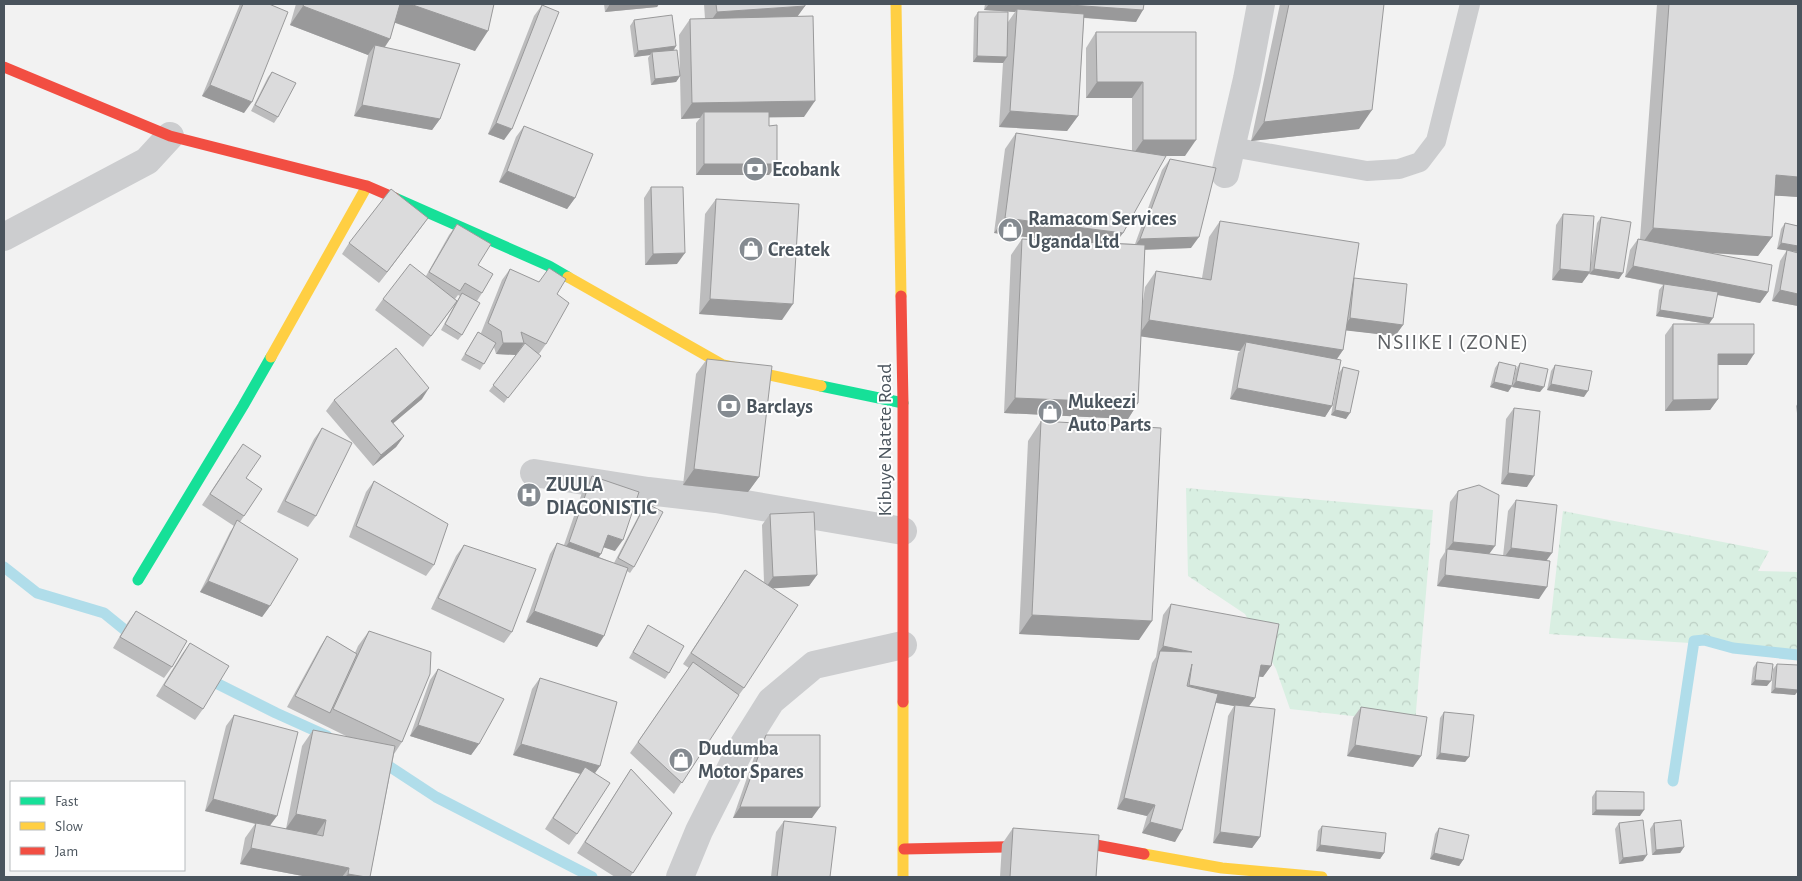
<svg xmlns="http://www.w3.org/2000/svg" width="1802" height="881" viewBox="0 0 1802 881" font-family="'Alegreya Sans',sans-serif">
<style>
.forest{fill:url(#forest-crowns)}
.lines{fill:none;stroke-linecap:round;stroke-linejoin:round}
.stream{stroke:#b0ddea;stroke-width:11}
.lane{stroke:#cccdcf;stroke-width:20}
.street{stroke:#cccdcf;stroke-width:28}
.fast{stroke:#16e098;stroke-width:11}
.slow{stroke:#ffcf43;stroke-width:11}
.jam{stroke:#f24e42;stroke-width:11}
.wall{fill:#bcbcbd;fill-rule:evenodd}
.shaded-wall{fill:#99999a}
.building{fill:#dbdbdc;stroke:#99999a}
.labels{text-anchor:middle;stroke-width:4;stroke-linejoin:round;paint-order:stroke}
.poi-label{font-size:20px;font-weight:bold;fill:#4a545d;stroke:#fff;text-anchor:start}
.street-label{font-size:20px;fill:#4a545d;stroke:#fff}
.quarter-label{font-size:22px;letter-spacing:1px;fill:#5e6165;stroke:#fff}
</style>
<defs>
<pattern id="forest-crowns" width="20" height="18" patternUnits="userSpaceOnUse" patternTransform="scale(1.25)"><rect width="20" height="18" fill="#d9efe2"/><path d="M2 6a3 3 0 1 1 6 0M12 15a3 3 0 1 1 6 0" fill="none" stroke="#bccfc4"/></pattern>
</defs>
<rect width="100%" height="100%" fill="#f2f2f2"/>
<path class="forest" d="M1186,488L1433,510L1415,723L1290,709L1276,669L1245,614L1188,576Z
M1563,511L1769,551L1758,571L1798,572V650L1549,634Z"/>
<g class="lines">
<path class="stream" d="M4,567L37,593L104,613L136,639
M204,677L276,713L327,736
M378,759L436,797L592,877
M1673,781L1694,641L1704,640L1733,648L1798,655"/>
<path class="lane" d="M1232,147L1367,171L1399,169L1420,162L1436,141L1470,4"/>
<path class="street" d="M1225,174L1247,79L1261,4
M4,237L147,161L170,136
M534,473L648,491L716,499L903,531
M680,877L699,831L739,752L771,701L814,665L903,645"/>
<path class="fast" d="M395,198L549,266L568,277
M821,386L903,403
M138,580L243,406L271,357"/>
<path class="slow" d="M896,4L901,296
M568,277L723,365L821,386
M271,357L367,186
M903,702V877
M1144,854L1222,868L1322,877"/>
<path class="jam" d="M4,67L170,136L367,186L395,198
M901,296L903,403V702
M904,849L1096,845L1144,854"/>
</g>
<path class="wall" d="M240,4H269L244,113L202,96Z
M296,4H494L475,51L395,22L390,39L385,47L440,119L432,130L354,116L368,56V55L290,25Z
M604,4H659L657,7L605,12Z
M704,4H805V6L797,17L804,117H769V126L777,164L769,175H696V123L700,118L681,119L680,76L676,82L651,85L648,58L650,55L634,57L630,26L634,20L676,46L674,50L680,76L679,35L690,19H705Z
M985,4H1144L1136,22L1084,18L1078,116L1067,131L999,127L1003,63L973,62L974,18L978,12L1008,22L1015,12L984,10Z
M1280,4H1384L1359,129L1251,141Z
M1657,4H1798V197L1775,195L1772,237L1758,256L1709,253L1768,292L1760,303L1717,295L1709,324L1656,316L1659,290L1663,285L1625,277L1630,250L1638,239H1640Z
M542,5L504,140L488,134L534,16Z
M1096,32H1196L1185,156H1163L1115,243L1135,244L1162,170L1170,159L1191,248L1145,250L1142,308L1145,287L1156,271L1202,278L1209,237L1220,221L1354,279L1403,325L1395,336L1346,330L1343,350L1337,359L1332,406L1325,417L1230,399L1238,353L1240,351L1141,336L1138,403L1128,419L1004,413L1011,255L1022,239L1049,240L994,233L1005,149L1016,133L1132,151V98H1086V48Z
M272,72L278,117L274,123L251,111L268,77Z
M524,126L575,198L567,209L499,182L516,137Z
M651,187L677,264L645,265L644,198Z
M716,199L782,320L699,314L705,214Z
M1563,214L1590,269L1597,223L1601,217L1619,279L1589,274L1590,272L1582,283L1552,280L1556,225Z
M428,218L379,283L342,254L349,243Z
M1785,223L1798,226V252L1790,251L1798,306L1772,301L1780,261L1787,250L1777,249L1781,229Z
M457,224L478,265L482,293L477,301L462,335L458,340L441,330L455,304L423,347L375,310L383,299L426,276L449,235ZM458,295L460,296L457,301L455,299Z
M510,269L557,294L546,344L504,403L489,391L516,355L496,354L494,347L480,370L461,360L478,332L481,333L502,280Z
M1673,324L1747,365H1718V399L1710,410L1665,411V335Z
M707,359L759,477L748,492L683,485L696,374Z
M1499,362L1512,386L1508,392L1490,387L1495,368Z
M1520,363L1540,392L1512,387L1516,369Z
M1555,365L1584,397L1547,390L1551,371Z
M1343,367L1346,419L1331,415L1339,373Z
M422,399L393,423L404,436L396,447L373,466L326,411L334,400Z
M1798,403V420L1796,406Z
M1514,408L1527,487L1501,484L1506,419Z
M1041,421L1139,640L1019,634L1028,441Z
M322,428L316,516L308,527L277,512L314,439Z
M235,455L246,478L262,489L240,522L270,606L262,617L200,592L230,532L234,526L202,505Z
M592,476L615,551L603,547L599,557L614,563L642,509L646,503L634,567L630,573L627,571L597,647L526,622L550,554L557,543L564,545L584,487Z
M374,481L434,565L426,576L349,537L366,492Z
M1458,491L1489,554L1503,556L1508,511L1516,500L1546,561L1539,599L1437,586L1440,560L1445,552L1450,502Z
M770,514L817,575L809,586L773,588L744,688L736,699L674,794L630,753L689,668L683,664L745,570L764,582L762,525Z
M464,545L512,632L504,643L431,609L456,556Z
M1171,604L1271,666L1263,677L1259,676L1255,698L1249,706L1260,837L1252,848L1213,843L1228,716L1234,706L1216,703L1175,842L1142,833L1147,816L1117,809L1152,663L1156,657L1163,615Z
M136,611L172,667L164,678L113,648L128,622Z
M648,625L669,673L665,679L629,658Z
M369,631L402,742L394,754L370,877H308L240,864L245,838L255,824L205,811L226,726L234,715L270,826L286,829L302,746L313,730L348,737L287,707L320,647L327,636L355,653L358,646Z
M190,643L203,709L195,720L156,696L182,654Z
M1757,662L1767,686L1751,685L1753,668Z
M1777,664L1795,695L1771,693L1773,669Z
M438,669L479,744L471,755L410,736L430,680Z
M540,678L600,766L595,773L577,834L569,845L545,829L580,774L513,755L532,689Z
M1361,707L1421,756L1413,767L1347,756L1353,718Z
M1444,712L1469,757L1465,762L1436,759L1440,718Z
M766,735L812,818H733L758,746Z
M631,769L672,813L630,877H615L577,853Z
M1596,791L1640,816L1592,815V797Z
M784,821L830,877H771L776,832Z
M1619,823L1643,861L1619,864L1615,829Z
M1654,823L1684,847L1680,853L1652,855L1650,829Z
M1322,826L1384,853L1380,859L1316,851L1318,831Z
M1013,828L1096,877H1000L1002,844Z
M1439,828L1463,860L1459,866L1430,859L1435,834Z"/>
<path class="shaded-wall" d="M398,4H410L488,31L475,51L387,20Z
M610,4H659L657,7L605,12Z
M989,4H1055L1143,10L1136,22L1016,12L1017,9L1015,12L984,10Z
M303,6L390,39L377,58L375,45L368,55L290,25Z
M805,6L794,21L706,28L717,12Z
M676,46L672,52H652L650,55L634,57L638,51Z
M977,56L1007,57L1003,63L973,62Z
M680,76L676,82L651,85L655,79Z
M1097,82H1143L1132,98H1086Z
M210,85L252,102L244,113L202,96Z
M815,101L804,117L704,118V112L700,118L681,119L692,103Z
M362,105L440,119L432,130L354,116Z
M1372,110L1359,129L1251,141L1264,122Z
M1010,111L1078,116L1067,131L999,127Z
M496,123L512,129L504,140L488,134Z
M1143,140H1196L1185,156H1132Z
M704,164H777L769,175H696Z
M507,171L575,198L567,209L499,182Z
M1776,175L1798,177V197L1763,195Z
M428,218L420,229L379,283L387,272Z
M1005,218L1123,233L1112,248L994,233Z
M1653,228L1772,237L1758,256L1639,248Z
M1199,237L1191,248L1132,250L1140,239Z
M1781,243L1798,246V252L1777,249Z
M685,253L677,264L645,265L653,254Z
M1633,266L1768,292L1760,303L1625,277Z
M1560,269L1590,272L1582,283L1552,280Z
M1594,269L1623,273L1619,279L1589,274Z
M1780,290L1798,294V306L1772,301Z
M710,299L793,304L782,320L699,314Z
M1660,310L1713,318L1709,324L1656,316Z
M1350,318L1403,325L1395,336L1342,330Z
M1149,320L1343,350L1332,366L1246,342L1240,351L1138,336Z
M503,343H524L516,355L496,354Z
M1718,354H1754L1747,365H1710Z
M1516,381L1544,387L1540,392L1512,387Z
M1494,382L1512,386L1508,392L1490,387Z
M1551,384L1588,391L1584,397L1547,390Z
M429,388L422,399L383,432L391,421Z
M1237,388L1332,406L1325,417L1230,399Z
M1015,398L1138,403L1128,419L1004,413Z
M1718,399L1710,410L1665,411L1673,400Z
M1335,410L1350,413L1346,419L1331,415Z
M404,436L396,447L373,466L381,455Z
M694,469L759,477L748,492L683,485Z
M1508,473L1534,476L1527,487L1501,484Z
M608,535L623,540L615,551L600,546Z
M569,542L601,554L593,565L561,554Z
M1453,542L1495,546L1487,557L1447,550Z
M1511,548L1552,553L1544,564L1503,559Z
M817,575L809,586L765,589L773,577Z
M1445,575L1547,587L1539,599L1437,586Z
M208,581L270,606L262,617L200,592Z
M534,611L604,636L597,647L526,622Z
M1032,615L1152,621L1139,640L1019,634Z
M1163,646L1192,652L1160,651L1156,657Z
M1261,665L1271,666L1263,677L1253,676Z
M1755,680L1771,681L1767,686L1751,685Z
M1189,685L1255,698L1247,709L1235,705L1234,706L1181,696Z
M1775,688L1798,690V691L1795,695L1771,693Z
M418,725L479,744L471,755L410,736Z
M521,744L600,766L592,777L513,755Z
M1355,745L1421,756L1413,767L1347,756Z
M1440,753L1469,757L1465,762L1436,759Z
M1124,798L1155,805L1147,816L1117,809Z
M213,799L277,816L269,827L205,811Z
M740,807H820L812,818H733Z
M1596,810H1644L1640,816L1592,815Z
M296,814L326,820L316,835L285,830Z
M1150,822L1182,830L1175,842L1142,833Z
M1220,832L1260,837L1252,848L1213,843Z
M1320,845L1384,853L1380,859L1316,851Z
M1684,847L1680,853L1652,855L1656,850Z
M251,848L349,868L342,877H308L240,864Z
M1434,853L1463,860L1459,866L1430,859Z
M1647,855L1643,861L1619,864L1623,858Z
M348,874L366,877H345Z"/>
<path class="building" d="M243,4H269L288,12L252,102L210,85Z
M304,4H400L390,39L303,6Z
M410,4H494L488,31Z
M716,4H805V6L717,12Z
M1055,4H1144L1143,10Z
M1289,4H1384L1372,110L1264,122Z
M1669,4H1798V177L1776,175L1772,237L1653,228Z
M542,5L559,12L512,129L496,123Z
M1017,9L1084,14L1078,116L1010,111Z
M978,12H1008L1007,57L977,56Z
M672,15L676,46L638,51L634,20Z
M813,16L815,101L692,103L690,19Z
M1096,32H1196V140H1143V82H1097Z
M375,45L460,64L440,119L362,105Z
M677,50L680,76L655,79L652,52Z
M272,72L296,83L278,117L255,105Z
M704,112H769V126L777,125V164H704Z
M524,126L593,154L575,198L507,171Z
M1016,133L1166,156L1123,233L1005,218Z
M1170,159L1216,168L1199,237L1140,239Z
M651,187H683L685,253L653,254Z
M391,189L428,218L387,272L349,243Z
M716,199L799,204L793,304L710,299Z
M1563,214L1594,216L1590,272L1560,269Z
M1601,217L1631,222L1623,273L1594,269Z
M1220,221L1359,243L1343,350L1149,320L1156,271L1211,280Z
M1785,223L1798,226V246L1781,243Z
M457,224L491,244L478,265L493,274L482,293L465,283L460,291L429,272Z
M1022,239L1145,245L1138,403L1015,398Z
M1638,239L1772,265L1768,292L1633,266Z
M1787,250L1798,253V294L1780,290Z
M410,264L457,301L431,336L383,299Z
M549,268L566,279L557,294L569,303L546,344L521,332L524,343H503L501,331L488,323L510,269L539,282Z
M1354,278L1407,284L1403,325L1350,318Z
M1664,284L1718,292L1713,318L1660,310Z
M462,293L480,303L462,335L445,324Z
M1673,324H1754V354H1718V399L1673,400Z
M478,332L496,343L484,364L465,354Z
M1246,342L1341,360L1332,406L1237,388Z
M525,343L541,356L508,398L493,385Z
M396,348L429,388L391,421L404,436L381,455L334,400Z
M707,359L772,366L759,477L694,469Z
M1499,362L1516,366L1512,386L1494,382Z
M1520,363L1548,369L1544,387L1516,381Z
M1555,365L1592,371L1588,391L1551,384Z
M1343,367L1359,371L1350,413L1335,410Z
M1514,408L1540,411L1534,476L1508,473Z
M1041,421L1161,428L1152,621L1032,615Z
M322,428L352,443L316,516L285,501Z
M243,444L261,456L246,478L262,489L244,516L210,494Z
M592,476L639,492L623,540L608,535L601,554L569,542Z
M374,481L448,524L434,565L356,526Z
M1479,485L1499,495L1495,546L1453,542L1458,491Z
M1516,500L1557,505L1552,553L1511,548Z
M646,503L663,512L634,567L618,558Z
M814,512L817,575L773,577L770,514Z
M237,520L298,559L270,606L208,581Z
M557,543L628,568L604,636L534,611Z
M464,545L536,569L512,632L438,598Z
M1447,549L1550,561L1547,587L1445,575Z
M745,570L798,605L744,688L691,653Z
M1171,604L1279,624L1271,666L1261,665L1255,698L1189,685L1192,664L1187,686L1218,694L1182,830L1150,822L1155,805L1124,798L1160,651L1192,652L1163,646Z
M136,611L187,641L172,667L120,637Z
M648,625L684,646L669,673L633,652Z
M369,631L431,652L430,674L402,742L333,709Z
M327,636L357,654L330,713L295,696Z
M190,643L229,666L203,709L164,685Z
M693,662L739,695L682,783L638,742Z
M1757,662L1773,664L1771,681L1755,680Z
M1777,664L1798,665V690L1775,688Z
M438,669L504,699L479,744L418,725Z
M540,678L617,702L600,766L521,744Z
M1235,705L1275,709L1260,837L1220,832Z
M1361,707L1427,717L1421,756L1355,745Z
M1444,712L1474,715L1469,757L1440,753Z
M234,715L298,732L277,816L213,799Z
M313,730L395,746L370,877H366L348,874L349,868L251,848L256,823L323,836L326,820L296,814Z
M766,735H820V807H740Z
M585,767L610,783L577,834L553,818Z
M631,769L672,813L633,873L585,842Z
M1596,791L1644,792V810H1596Z
M1643,820L1647,855L1623,858L1619,823Z
M1681,820L1684,847L1656,850L1654,823Z
M784,821L836,827L830,877H777Z
M1322,826L1386,833L1384,853L1320,845Z
M1013,828L1099,835L1096,877H1010Z
M1439,828L1469,835L1463,860L1434,853Z"/>
<defs>
<symbol id="bank-disc" viewBox="-11 -11 22 22"><circle r="9.5" fill="#858b91" stroke="#fff"/><path d="M-6-4H6V4H-6ZM0-2.3a2.3 2.3 0 1 0 0 4.6a2.3 2.3 0 1 0 0-4.6Z" fill="#fff"/></symbol>
<symbol id="shop-disc" viewBox="-11 -11 22 22"><circle r="9.5" fill="#858b91" stroke="#fff"/><path d="M-5-2.5h2.3a2.7 3.5 0 0 1 5.4 0H5L5.5 6h-11ZM-1.5-2.5h3a1.5 2.3 0 0 0-3 0Z" fill="#fff"/></symbol>
<symbol id="hospital-disc" viewBox="-11 -11 22 22"><circle r="9.5" fill="#858b91" stroke="#fff"/><path d="M-5-5h3v3.5h4V-5h3V5h-3V1.5h-4V5h-3Z" fill="#fff"/></symbol>
</defs>
<g fill-rule="evenodd">
<use href="#bank-disc" x="741" y="155" width="28" height="28"/>
<use href="#shop-disc" x="996" y="216" width="28" height="28"/>
<use href="#shop-disc" x="737" y="235" width="28" height="28"/>
<use href="#bank-disc" x="715" y="392" width="28" height="28"/>
<use href="#shop-disc" x="1036" y="398" width="28" height="28"/>
<use href="#hospital-disc" x="515" y="481" width="28" height="28"/>
<use href="#shop-disc" x="667" y="746" width="28" height="28"/>
</g>
<g class="labels">
<g class="poi-label">
<text x="772" y="176">Ecobank</text>
<text x="1028" y="225">Ramacom Services<tspan x="1028" dy="23">Uganda Ltd</tspan></text>
<text x="768" y="256">Createk</text>
<text x="1068" y="408">Mukeezi<tspan x="1068" dy="23">Auto Parts</tspan></text>
<text x="746" y="413">Barclays</text>
<text x="546" y="491">ZUULA<tspan x="546" dy="23">DIAGONISTIC</tspan></text>
<text x="698" y="755">Dudumba<tspan x="698" dy="23">Motor Spares</tspan></text>
</g>
<g class="street-label">
<text transform="translate(884 440) rotate(-90)" y="7">Kibuye Natete Road</text>
</g>
<g class="quarter-label">
<text x="1453" y="349">NSIIKE I (ZONE)</text>
</g>
</g>
<rect width="1802" height="881" fill="none" stroke="#4a545d" stroke-width="10"/>
<rect x="10" y="781" width="175" height="90" fill="#ffffff" stroke="#b7bbbe"/>
<rect x="20" y="797" width="25" height="8" fill="#16e098" stroke="#b7bbbe"/>
<text x="55" y="806" font-size="15" fill="#4a545d">Fast</text>
<rect x="20" y="822" width="25" height="8" fill="#ffcf43" stroke="#b7bbbe"/>
<text x="55" y="831" font-size="15" fill="#4a545d">Slow</text>
<rect x="20" y="847" width="25" height="8" fill="#f24e42" stroke="#b7bbbe"/>
<text x="55" y="856" font-size="15" fill="#4a545d">Jam</text>
</svg>
